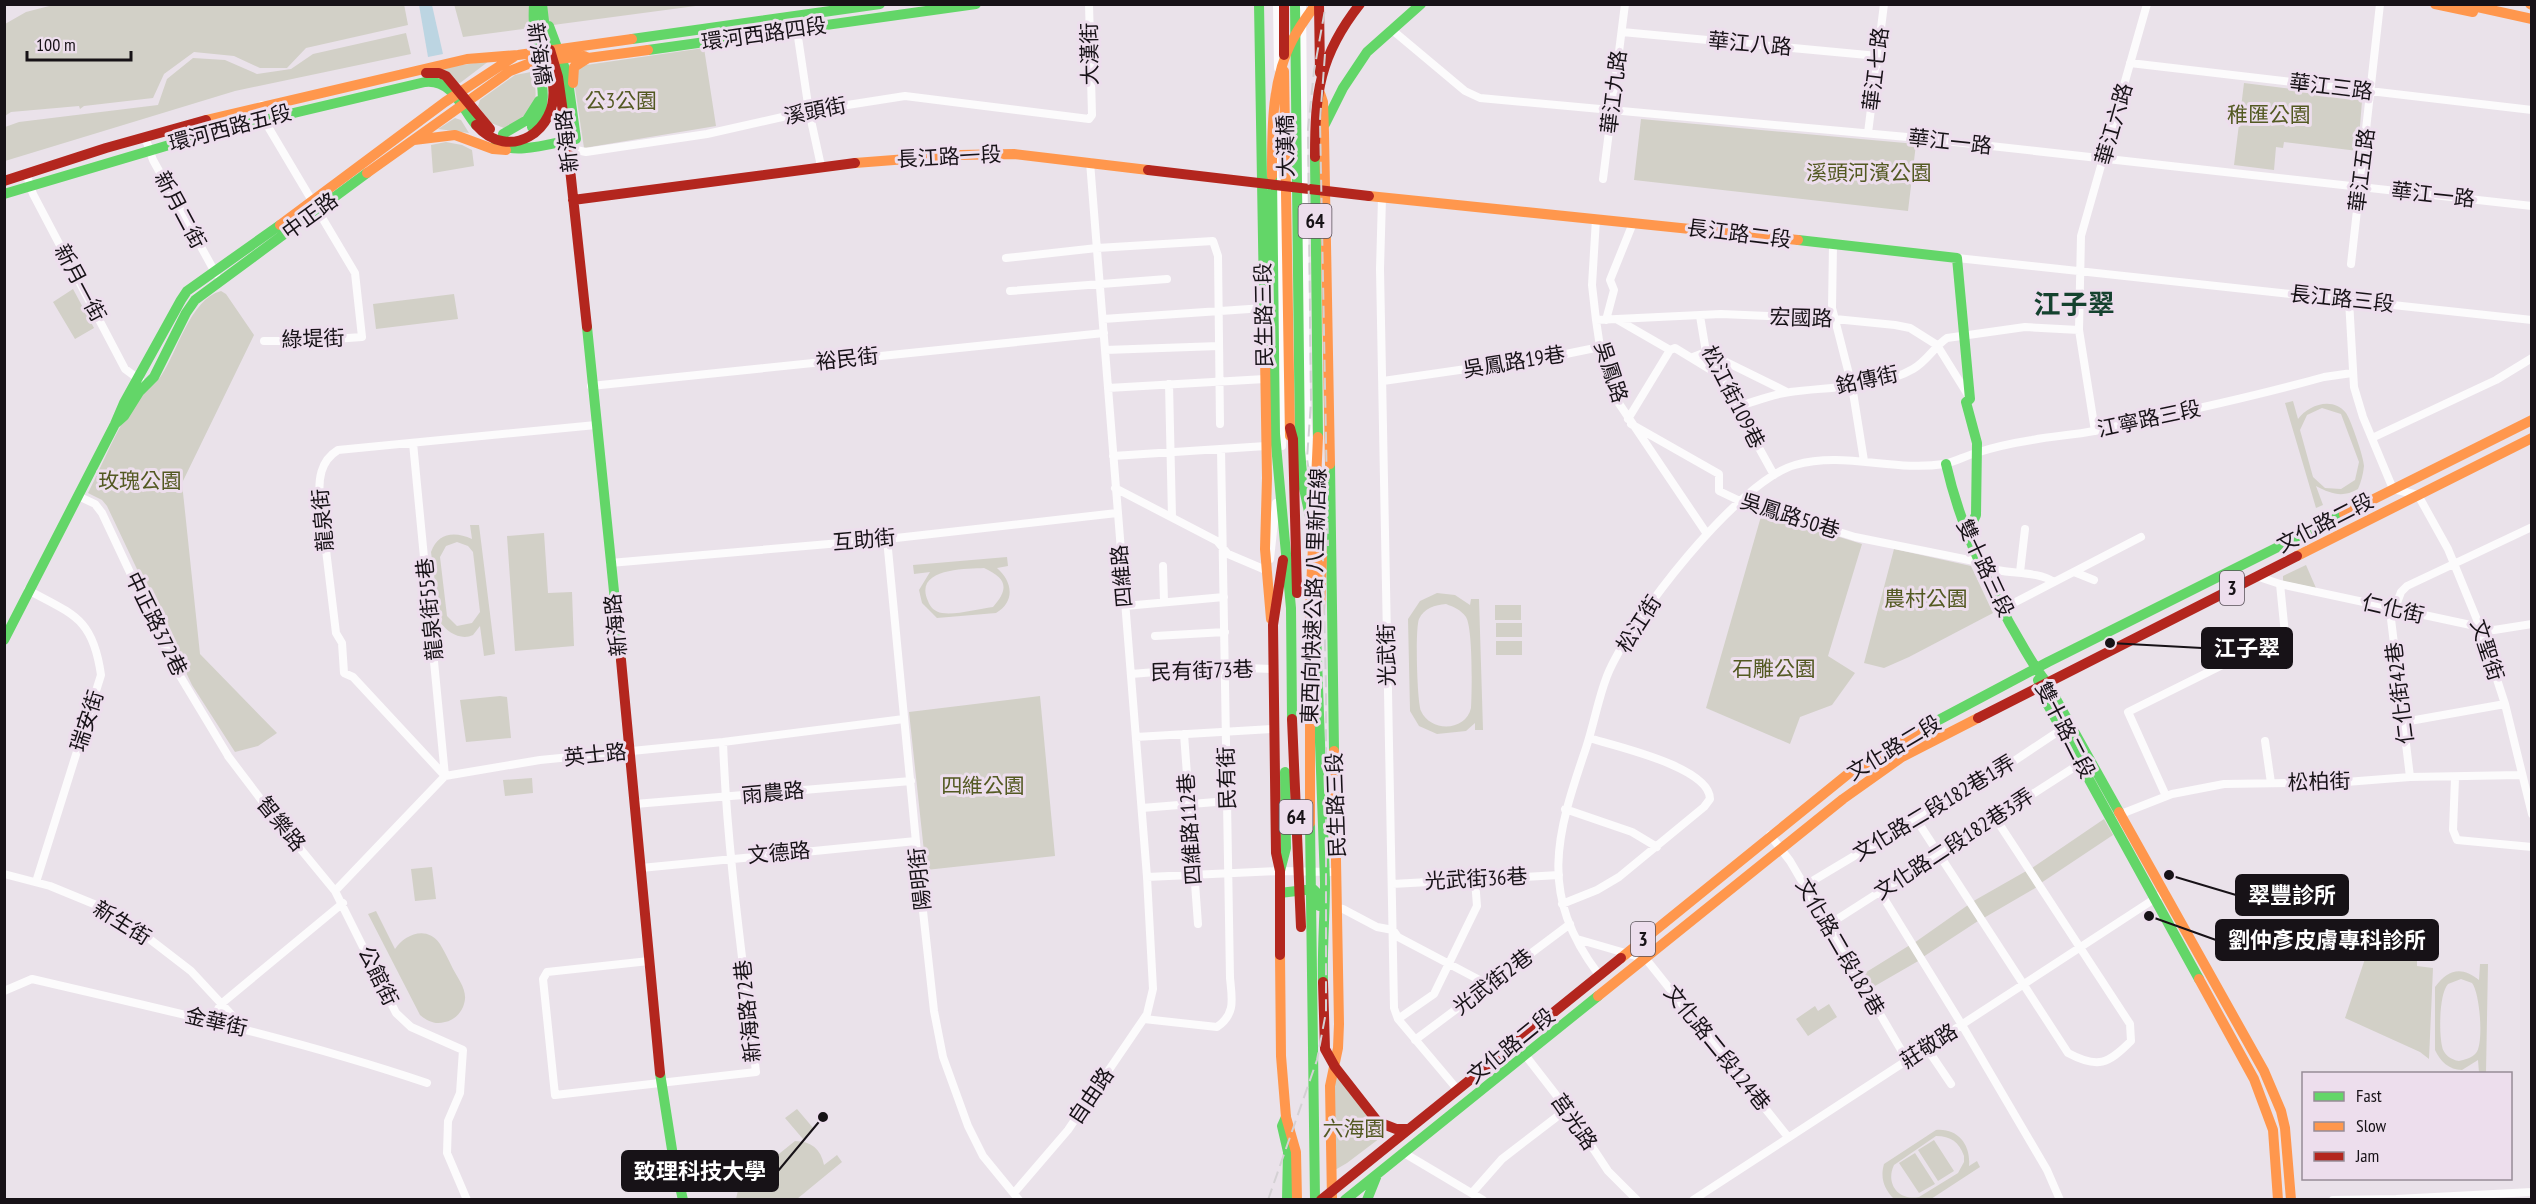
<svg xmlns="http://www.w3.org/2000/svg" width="2536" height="1204" viewBox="0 0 2536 1204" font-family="'PT Sans Narrow','Noto Sans TC',sans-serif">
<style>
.green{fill:#d2d0c7;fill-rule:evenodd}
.water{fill:#bcd5e2}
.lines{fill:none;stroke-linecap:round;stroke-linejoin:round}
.street{stroke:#fcfbfc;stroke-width:8}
.fast{stroke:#63d668;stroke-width:10}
.slow{stroke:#ff974d;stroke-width:10}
.jam{stroke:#b3261e;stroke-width:10}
.rail{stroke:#d4d1d4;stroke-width:2;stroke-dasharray:12 6;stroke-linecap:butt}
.labels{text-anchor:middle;stroke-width:6;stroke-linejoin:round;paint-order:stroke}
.shield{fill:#eddeed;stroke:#574f57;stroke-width:1.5}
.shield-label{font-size:20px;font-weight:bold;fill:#171217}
.street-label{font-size:21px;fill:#171217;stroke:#eddeed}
.park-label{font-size:21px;fill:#535922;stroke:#eddeed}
.district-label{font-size:27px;font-weight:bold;fill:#15422f;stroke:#eddeed}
.leader{fill:none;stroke:#171217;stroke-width:2}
.callout-dot{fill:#171217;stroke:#eddeed;stroke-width:2}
.callout{fill:#171217;stroke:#171217;stroke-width:2}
.callout-label{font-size:22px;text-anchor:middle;font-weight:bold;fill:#fff}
</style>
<rect width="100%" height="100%" fill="#eae2ea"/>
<path class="green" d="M404,4L408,25L306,48L287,68H260L234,56L194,52L164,74L153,98L84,106L80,109L79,106L11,112L5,116V24L26,12L57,4Z
M454,4L703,5L463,37Z
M406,33L411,54L235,91L5,161V127L19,122L158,105L167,79L193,58L225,60L257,74L291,69L313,54Z
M704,48L716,126L584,148L574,81L577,69L586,65Z
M489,61L460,83L455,82L442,68Z
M531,72C537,85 537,100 532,113L504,128L491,123L478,106L480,100L515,75Z
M2244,83L2358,97L2362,101L2358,151L2284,142L2283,148L2276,147L2274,170L2234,165Z
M455,118L461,120L469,133L438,129Z
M1641,119L1916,144L1908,211L1634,180Z
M446,142L462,145L472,150L474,166L433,173L431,145Z
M73,289L94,328L75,339L53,302Z
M221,291L226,294L254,335L182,483L200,654L277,733L258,746L235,752L192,685L107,506L102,500L88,493C103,463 116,430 135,402C142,392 154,386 161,376C177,353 190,299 221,291Z
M454,294L458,319L376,329L373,304Z
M2293,401L2298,419C2308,405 2333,396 2346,413C2351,420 2364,458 2364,466C2363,475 2361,482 2358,489C2343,498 2331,494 2316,486L2323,505L2316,508L2285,403ZM2322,408L2341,414L2359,462L2355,480L2341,489L2325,488L2313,477L2300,430L2307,415Z
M1762,513L1862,544L1828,656L1855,673L1832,705L1800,717L1790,744L1706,708Z
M470,525H479L495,654L484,656L480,626L473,635C461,641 447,632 440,622L431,552C438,533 454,531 472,539ZM457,542L468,546L473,552L480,612L472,623L457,626L447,616L440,557L446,546Z
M544,533L548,593L572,592L574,646L515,651L507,536Z
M1894,549L1971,566L1993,613L1909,657L1884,668L1864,663Z
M1007,557L1008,566L997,568C1012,581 1016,601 996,613L937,618L922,603L919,590L930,572L914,574L913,565ZM984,568C1006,578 1010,588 993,607C978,609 957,615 942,613C935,612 930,607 928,601C913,568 966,569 984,568Z
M2306,565L2316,588L2283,581V576Z
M1437,593L1455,595L1470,605L1471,599H1479L1483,730H1475V723L1466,731L1437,734L1419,726L1410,711L1408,619L1420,601ZM1446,604C1454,607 1461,610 1466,617C1473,629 1472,691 1471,708C1466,731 1431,733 1421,711C1417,701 1415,629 1419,619C1424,608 1435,605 1446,604Z
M1495,605H1521V620H1495Z
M1496,623H1522V637H1496Z
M1496,641H1522V655H1496Z
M500,696L507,697L511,738L466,742L460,700Z
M1040,696L1055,856L926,870L909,712Z
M532,778L533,793L505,796L503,780Z
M2104,819L2113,835L2041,883L2032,868Z
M432,867L436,899L415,901L411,869Z
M2028,870L2037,887L1982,919L1970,903Z
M1968,905L1978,921L1923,957L1914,943Z
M376,911L395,949C405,934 427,925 440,944C445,952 449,961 453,969C458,978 466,989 465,999C464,1010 456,1020 445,1022C435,1025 427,1021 420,1015L368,914Z
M1910,945L1920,960L1868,990L1860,976Z
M2367,953L2417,959V966L2433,968L2429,1059L2420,1052L2345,1018Z
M2480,964H2488L2486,1073H2479L2478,1060L2462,1070C2449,1070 2440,1061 2435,1050V987C2448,969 2462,966 2479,980ZM2461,979L2472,983C2480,993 2484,1044 2476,1053C2472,1058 2464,1060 2459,1061C2451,1060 2443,1054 2442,1046C2439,1033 2439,994 2448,984Z
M1829,1004L1837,1017L1808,1036L1796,1019L1815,1006L1818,1011Z
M1335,1067L1378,1122L1384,1135L1347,1163L1335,1170Z
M797,1109L814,1129L803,1139L785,1118Z
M1936,1130C1958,1128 1971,1145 1969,1166L1977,1161L1980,1167L1931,1199H1894C1884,1189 1880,1178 1884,1164ZM1936,1136C1951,1136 1959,1142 1964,1156V1162L1958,1173L1919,1197C1899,1201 1885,1184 1894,1165Z
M1934,1140L1954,1171L1938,1181L1918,1150Z
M795,1141C811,1141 821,1149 824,1165L837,1155L842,1162L797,1199H736L739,1186Z
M1915,1153L1935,1184L1919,1193L1899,1163Z"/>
<path class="water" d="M419,5H432L443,54L428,57Z"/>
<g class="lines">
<path class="street" d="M1277,4L1278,68
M1302,4L1306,396L1311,476
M795,17L809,111L821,166
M1391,29L1465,91L1480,98L1918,138L2532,206
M1622,32L1878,56
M2130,63L2532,110
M262,105L267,125L355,273L362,337L306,341H264
M1279,131L1283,413L1282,446
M1868,133L1884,4
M145,137L153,160L216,274
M567,141L576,150L586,152L707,134L809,111L905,96L1089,119L1092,115L1089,4
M26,173L33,194L125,369L140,380
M1603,179L1625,4
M1382,198L1380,269L1394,1008L1398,1019L1457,1089
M1596,219L1592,285L1596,320L1600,347L1618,402L1707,534
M1833,245L1832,308L1852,386L1864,461
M1006,258L1097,248L1213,241L1218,256L1220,424
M1957,258L2532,320
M2351,264L2380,4
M1010,291L1167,279
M2349,300L2354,387L2363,417L2393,489L2418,495L2448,549L2480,627L2505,704L2532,814
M1700,316L1706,352L1774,475
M1103,319L1264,308
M1596,320L1721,314L1835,319L1895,325L1910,328L1937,345L1968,395
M1606,320L1614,290L1610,280L1633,223
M1618,320L1670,350L1675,348L1716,373
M1105,350L1219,346
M1693,357L1706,352L1787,392
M1383,381L1556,356L1600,347
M1169,384L1172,517
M591,386L1104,333
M1108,388L1265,379
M1736,407C1754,402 1772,394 1790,392C1826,387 1881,388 1913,369C1927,361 1934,347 1947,338L2025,327L2079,330
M1628,419L1670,350
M1631,424L1719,474V491L1740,501L1855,537L1979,562
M2095,431L2079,330L2081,236L2147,4
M2372,438L2496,380L2532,358
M413,443L445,776
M1113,456L1266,446
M1115,488L1217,541L1228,554L1268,571
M78,496L95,504L102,513L174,666L230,759
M1319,505L1328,536
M887,539L920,884L934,1011L943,1057L968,1126L983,1156L1019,1200
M1270,559L1276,503
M610,563L887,539L1117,513
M1981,565C2003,576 2034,569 2054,582
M1163,566L1164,602
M2020,572L2025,529
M2074,572L2094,580
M2256,576L2280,584L2494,630L2532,624
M28,590C74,615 93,618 101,675L36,882
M1125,606L1224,597
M2004,608L2141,537
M1155,636L1225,632
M1131,674L1218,667L1272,669
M2404,722L2505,704
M1184,734L1198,924
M1136,737L1273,729
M2265,741L2271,783
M228,756L275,818L335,891L396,1013L411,1027L463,1050L460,1093L448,1121L447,1153L467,1200
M445,776L353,677L344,673L342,643L336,633L320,500C318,480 320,461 338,450L596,425
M2410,777L2391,619L2401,592L2407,586L2532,527
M2455,778L2453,830L2457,840L2532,847
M2166,796L2128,712L2285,634L2280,584
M635,804L911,781
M1142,808L1228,801
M1565,809L1632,832L1657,847
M2121,814L2172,794L2224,784L2346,782L2410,777L2521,775
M1916,819L2068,1053C2098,1069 2108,1064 2131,1041L2130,1024L1994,816
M1770,835L1790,861L1907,1060
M641,868L916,841
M4,874L50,886L106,909L121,917L191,971L243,1027
M1147,877L1280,871L1330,872
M1392,884L1559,875
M1804,886L1916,819L1967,785L2008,765L2062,729
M335,891L445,776L540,760L723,742L904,719
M1880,892L1962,1025L2047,1170L2060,1200
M1562,904L1597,890L1619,877L1704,807L1710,799C1710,767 1615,746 1589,738
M1337,908L1343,909L1377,927L1393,930L1398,937L1489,985
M1828,925L2081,763
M1577,939L1646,959L1788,1137
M649,961L547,972L543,979L555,1095L756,1072C743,962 727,852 723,742
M1599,975C1538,894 1556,836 1586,748C1594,724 1598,699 1607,676C1629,621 1738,481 1795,465C1844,451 1894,472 1944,464C1955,462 1965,456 1976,453C1994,447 2013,443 2032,440C2053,436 2074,435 2094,431C2109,429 2124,423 2139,421C2201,408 2263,394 2324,377L2352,373
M4,991L32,979C165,1010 297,1039 427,1083
M1144,1019L1217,1027C1236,1014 1232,999 1230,978L1221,449
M1398,1019L1434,994L1477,906L1475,880
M211,1021L221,1004L343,903
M1415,1040L1570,924
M1515,1042L1567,1109L1608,1171L1637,1200
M1926,1047L1951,1084
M1404,1153L1483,1200
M1014,1193L1068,1130L1147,1014L1153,989L1147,877L1090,162
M1472,1193L1502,1159L1567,1109
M1693,1200L2165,892
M2333,1200L2396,1199L2532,1192"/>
<path class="fast" d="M542,4L548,55
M1259,4L1265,356
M1295,4L1300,451L1303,484L1311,521
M632,39L880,4
M648,50L976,4
M1325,124L1343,88L1367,52L1421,4
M532,127C551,102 540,79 536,51C534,35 533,20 534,4
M503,134L527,120L539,101
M496,142C511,157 556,142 576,139L567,74L549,26
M1315,157L1318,437
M1272,176L1275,434L1291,608L1292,719
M4,194L213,132L425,82C452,79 462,108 476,125
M1798,240L1957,258L1970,399L1966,402L1977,443L1976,515L1967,534
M587,327L621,660
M115,424L124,416L139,392L154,377L186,313L195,300L367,173
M1330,464L1334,751
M1946,464C1959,521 1982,572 2010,624C2022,644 2032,665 2047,683L2119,812
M1315,603L1325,882C1325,916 1322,949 1323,982
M4,640L115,424L124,403L181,300L187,291L280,225
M2038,680L2043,696L2199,979
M1933,723L2048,662L2344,514
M1310,823L1315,1200
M1280,871L1286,848L1285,772
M1280,893L1313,889L1319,895V906
M660,1073L673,1156L683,1200
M1286,1117L1282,1126L1288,1152L1287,1200
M1345,1200L1598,996
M1367,1200L1377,1175"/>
<path class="slow" d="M2435,4L2473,12
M2464,4L2532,19
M2530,4L2532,5
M1284,71L1290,436
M573,83L574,67L588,58
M1320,93L1323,102L1324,133L1330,464
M206,120L467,59L518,55L632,39
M414,140L455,135L493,149L506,150
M855,163L959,155L1014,154L1148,170
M367,173L510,71L533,62L584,56L588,58L648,50
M1272,176C1272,131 1271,80 1293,39C1299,27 1308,15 1316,4
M1369,196L1798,240
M280,225L445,102L515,56
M1265,356L1267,478L1265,549L1271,619
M2344,514L2532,420
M1319,524L1322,556L1320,610
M2297,556L2532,438
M2119,812L2264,1071L2281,1111L2285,1128L2291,1200
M1310,823V611L1318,437
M1280,955L1281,1056L1286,1117L1296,1152L1297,1200
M1621,958L1848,774L1933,723
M2199,979L2254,1079L2273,1130L2278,1200
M1598,996L1843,799L1902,757L1978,718
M1332,1200L1330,1086L1338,1048L1339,1024L1334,751"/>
<path class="jam" d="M1284,4V55
M1319,4L1320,73
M550,50L558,77L567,141L587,327
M426,73H439L446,76L490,129
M476,125C509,163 559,131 553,85
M1315,157C1315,93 1319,56 1360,4
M1148,170L1369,196
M4,181L106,148L206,120
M573,200L855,163
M1290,428L1293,439L1297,593
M621,660L660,1073
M1978,718L2297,556
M1292,719L1301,927
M1280,955V871L1276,853L1273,625L1283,560
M1323,982L1325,1049L1335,1067
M1335,1067L1378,1122L1396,1129H1407
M1321,1200L1621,958"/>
<path class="rail" d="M1325,54L1320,120L1328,546
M1268,1200L1317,1060L1326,1012V689L1323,558L1307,459L1311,402L1308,129L1314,71L1326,4"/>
</g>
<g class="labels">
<g class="shield">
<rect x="1298.5" y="204" width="33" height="34" rx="4.5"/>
<rect x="2220" y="571" width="24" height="34" rx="4.5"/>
<rect x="1279.5" y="800" width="33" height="34" rx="4.5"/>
<rect x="1631" y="922" width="24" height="34" rx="4.5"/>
</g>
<g class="shield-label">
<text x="1315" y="228">64</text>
<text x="2232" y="595">3</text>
<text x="1296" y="824">64</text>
<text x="1643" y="946">3</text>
</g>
<g class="street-label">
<text transform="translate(764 34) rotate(-8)" y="7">環河西路四段</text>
<text transform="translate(1750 44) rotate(5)" y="7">華江八路</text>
<text transform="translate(539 54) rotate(82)" y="7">新海橋</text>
<text transform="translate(1090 54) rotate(-91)" y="7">大漢街</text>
<text transform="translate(1876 69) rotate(-83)" y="7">華江七路</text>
<text transform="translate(2331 87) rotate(7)" y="7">華江三路</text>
<text transform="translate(1614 92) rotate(-83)" y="7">華江九路</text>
<text transform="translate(815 111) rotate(-11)" y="7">溪頭街</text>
<text transform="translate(2114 124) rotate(-74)" y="7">華江六路</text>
<text transform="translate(230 128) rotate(-15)" y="7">環河西路五段</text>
<text transform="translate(567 141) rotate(-97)" y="7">新海路</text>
<text transform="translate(1950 142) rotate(6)" y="7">華江一路</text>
<text transform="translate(1286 146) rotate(-91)" y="7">大漢橋</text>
<text transform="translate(949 157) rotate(-3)" y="7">長江路一段</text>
<text transform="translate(2362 170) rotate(-83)" y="7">華江五路</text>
<text transform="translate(2433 195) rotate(6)" y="7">華江一路</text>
<text transform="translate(180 210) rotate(62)" y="7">新月二街</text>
<text transform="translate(310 216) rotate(-36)" y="7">中正路</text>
<text transform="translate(1739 234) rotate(7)" y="7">長江路二段</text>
<text transform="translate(80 283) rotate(62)" y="7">新月一街</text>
<text transform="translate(2342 299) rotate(6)" y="7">長江路三段</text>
<text transform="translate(1264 315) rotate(-91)" y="7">民生路三段</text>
<text transform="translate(1801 318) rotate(2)" y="7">宏國路</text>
<text transform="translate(313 339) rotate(-2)" y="7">綠堤街</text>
<text transform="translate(847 359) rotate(-6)" y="7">裕民街</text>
<text transform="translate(1514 362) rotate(-9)" y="7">吳鳳路19巷</text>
<text transform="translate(1611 372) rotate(72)" y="7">吳鳳路</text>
<text transform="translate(1867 380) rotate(-12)" y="7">銘傳街</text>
<text transform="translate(1733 397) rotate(63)" y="7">松江街109巷</text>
<text transform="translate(2149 419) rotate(-12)" y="7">江寧路三段</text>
<text transform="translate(1790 516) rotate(18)" y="7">吳鳳路50巷</text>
<text transform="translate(323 520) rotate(-95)" y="7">龍泉街</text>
<text transform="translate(2325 523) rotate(-27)" y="7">文化路二段</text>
<text transform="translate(864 540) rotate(-5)" y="7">互助街</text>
<text transform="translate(1985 568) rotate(65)" y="7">雙十路三段</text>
<text transform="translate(1122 576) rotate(-95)" y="7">四維路</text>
<text transform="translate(1314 596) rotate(-88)" y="7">東西向快速公路 八里新店線</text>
<text transform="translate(430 609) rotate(-96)" y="7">龍泉街55巷</text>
<text transform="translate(2393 609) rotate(13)" y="7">仁化街</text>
<text transform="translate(156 624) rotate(64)" y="7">中正路372巷</text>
<text transform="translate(1639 624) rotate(-57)" y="7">松江街</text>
<text transform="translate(616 625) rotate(-96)" y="7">新海路</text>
<text transform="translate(2487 650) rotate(72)" y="7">文聖街</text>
<text transform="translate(1387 655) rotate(-91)" y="7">光武街</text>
<text transform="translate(1202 671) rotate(-2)" y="7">民有街73巷</text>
<text transform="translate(2400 693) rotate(-97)" y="7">仁化街42巷</text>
<text transform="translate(87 721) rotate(-72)" y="7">瑞安街</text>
<text transform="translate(2065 730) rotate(63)" y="7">雙十路二段</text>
<text transform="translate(1894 748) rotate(-31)" y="7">文化路二段</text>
<text transform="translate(595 755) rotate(-6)" y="7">英士路</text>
<text transform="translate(1227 778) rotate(-92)" y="7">民有街</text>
<text transform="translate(2319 782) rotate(-2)" y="7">松柏街</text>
<text transform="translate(773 793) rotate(-5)" y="7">雨農路</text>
<text transform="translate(1336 805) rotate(-92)" y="7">民生路三段</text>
<text transform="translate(1934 808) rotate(-31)" y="7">文化路二段182巷1弄</text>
<text transform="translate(281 824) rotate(51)" y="7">智樂路</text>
<text transform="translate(1190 829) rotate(-94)" y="7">四維路112巷</text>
<text transform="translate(1954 844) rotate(-33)" y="7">文化路二段182巷3弄</text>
<text transform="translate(779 853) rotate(-5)" y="7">文德路</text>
<text transform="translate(920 879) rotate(-96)" y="7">陽明街</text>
<text transform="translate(1476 879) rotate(-3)" y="7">光武街36巷</text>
<text transform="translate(122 923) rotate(32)" y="7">新生街</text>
<text transform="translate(1840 947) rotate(60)" y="7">文化路二段182巷</text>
<text transform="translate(378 976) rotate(64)" y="7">公館街</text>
<text transform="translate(1493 982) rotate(-37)" y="7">光武街2巷</text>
<text transform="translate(748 1011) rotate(-96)" y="7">新海路72巷</text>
<text transform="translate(216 1022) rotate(13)" y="7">金華街</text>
<text transform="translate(1511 1046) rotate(-39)" y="7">文化路二段</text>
<text transform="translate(1929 1046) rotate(-33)" y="7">莊敬路</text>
<text transform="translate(1717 1048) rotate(51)" y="7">文化路二段124巷</text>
<text transform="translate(1091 1096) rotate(-56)" y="7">自由路</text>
<text transform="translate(1574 1122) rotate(55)" y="7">莒光路</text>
</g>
<g class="park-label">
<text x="621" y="108">公3公園</text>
<text x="2269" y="122">稚匯公園</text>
<text x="1869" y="180">溪頭河濱公園</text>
<text x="140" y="488">玫瑰公園</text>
<text x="1926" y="606">農村公園</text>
<text x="1774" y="676">石雕公園</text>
<text x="983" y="793">四維公園</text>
<text x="1354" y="1136">六海園</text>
</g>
<g class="district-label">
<text x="2074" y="314">江子翠</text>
</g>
</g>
<path class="leader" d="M2110 643L2202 648M2169 875L2236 895M2149 916L2216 940M823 1117L778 1171"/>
<g class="callout-dot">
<circle cx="2110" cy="643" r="6"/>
<circle cx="2169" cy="875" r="6"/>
<circle cx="2149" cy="916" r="6"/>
<circle cx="823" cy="1117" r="6"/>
</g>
<g class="callout">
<rect x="2202" y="628" width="90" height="40" rx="6"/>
<rect x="2236" y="875" width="112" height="40" rx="6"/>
<rect x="2216" y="920" width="222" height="40" rx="6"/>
<rect x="622" y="1151" width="156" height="40" rx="6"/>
</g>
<g class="callout-label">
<text x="2247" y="656">江子翠</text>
<text x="2292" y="903">翠豐診所</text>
<text x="2327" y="948">劉仲彥皮膚專科診所</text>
<text x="700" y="1179">致理科技大學</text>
</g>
<rect width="2536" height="1204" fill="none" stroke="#171217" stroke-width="12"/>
<rect x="2302" y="1072" width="210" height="108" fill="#eddeed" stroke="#978c97" stroke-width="1.5"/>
<rect x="2314" y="1092" width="30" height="9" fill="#63d668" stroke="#978c97" stroke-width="1.5"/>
<text x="2356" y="1102" font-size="18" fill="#171217">Fast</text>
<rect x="2314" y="1122" width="30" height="9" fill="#ff974d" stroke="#978c97" stroke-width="1.5"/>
<text x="2356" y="1132" font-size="18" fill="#171217">Slow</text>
<rect x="2314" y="1152" width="30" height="9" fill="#b3261e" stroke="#978c97" stroke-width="1.5"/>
<text x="2356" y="1162" font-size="18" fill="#171217">Jam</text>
<path d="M27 51v9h104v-9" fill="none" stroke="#171217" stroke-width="3"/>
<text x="36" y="51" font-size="18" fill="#171217" stroke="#eddeed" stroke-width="4.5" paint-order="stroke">100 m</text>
</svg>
